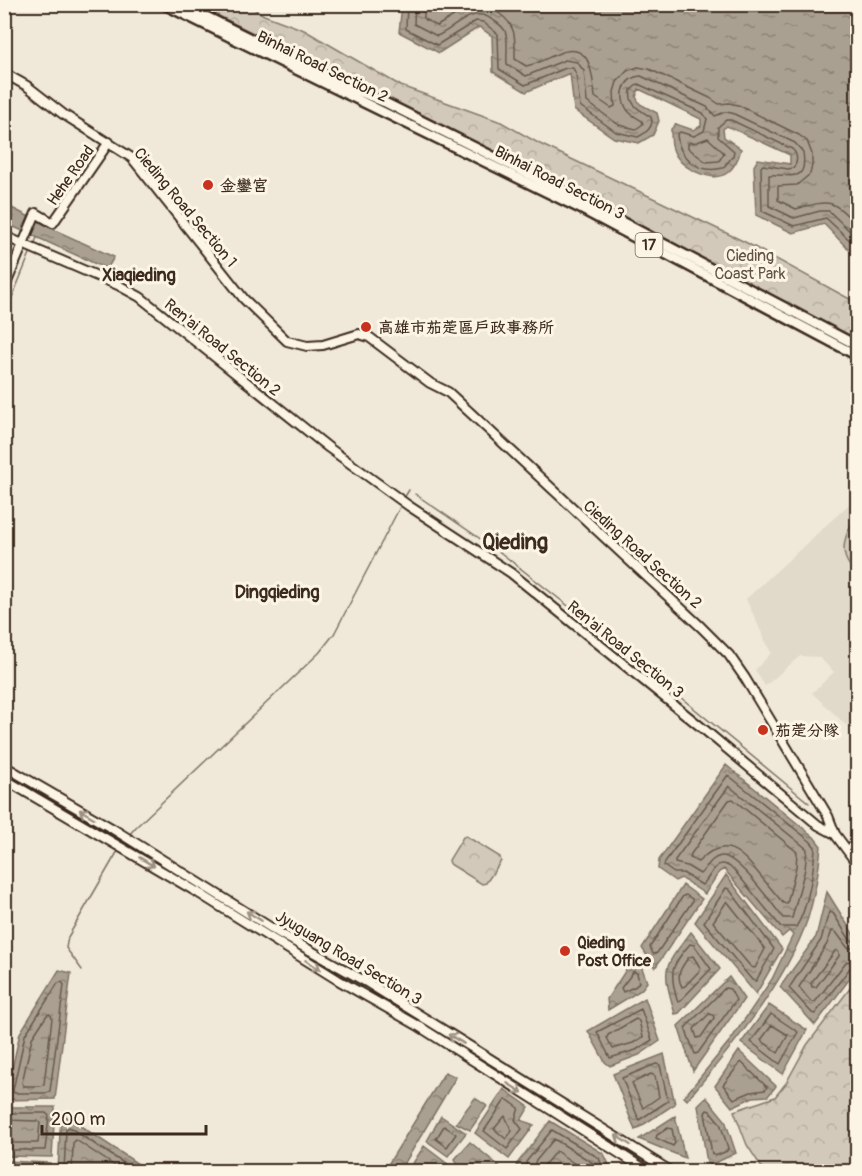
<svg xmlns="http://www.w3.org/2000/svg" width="862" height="1176" viewBox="0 0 862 1176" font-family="Pangolin,'LXGW WenKai TC',sans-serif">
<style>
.built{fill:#e1d9c9}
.park{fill:url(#park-crowns);stroke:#867a6c;stroke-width:1.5}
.pitch{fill:#d2c9ba;stroke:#867a6c;stroke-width:1.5}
.water{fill:url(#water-ripples);stroke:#7e7163;stroke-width:1.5}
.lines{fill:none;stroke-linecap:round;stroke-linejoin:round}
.shore{stroke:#67594c;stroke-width:1.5}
.stream{stroke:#7e7163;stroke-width:1.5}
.secondary-casing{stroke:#3b2a1e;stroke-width:12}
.primary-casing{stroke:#3b2a1e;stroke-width:13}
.secondary{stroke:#fcf5e5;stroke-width:8}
.primary{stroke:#fcf5e5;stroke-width:8}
.oneway{stroke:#9c9082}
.poi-dot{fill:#c8321e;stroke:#fcf5e5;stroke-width:2}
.labels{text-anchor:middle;stroke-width:6;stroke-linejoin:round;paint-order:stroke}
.shield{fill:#fcf5e5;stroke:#75675a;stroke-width:1.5}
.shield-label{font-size:15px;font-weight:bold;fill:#3b2a1e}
.street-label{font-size:16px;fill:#3b2a1e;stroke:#fcf5e5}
.poi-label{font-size:16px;font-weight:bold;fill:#3b2a1e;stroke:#fcf5e5;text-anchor:start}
.park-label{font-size:16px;fill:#615245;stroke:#fcf5e5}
.neighbourhood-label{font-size:18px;font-weight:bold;fill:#3b2a1e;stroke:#fcf5e5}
.district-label{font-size:22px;font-weight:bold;fill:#3b2a1e;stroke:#fcf5e5}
</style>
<defs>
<pattern id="park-crowns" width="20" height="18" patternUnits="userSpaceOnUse" patternTransform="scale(1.5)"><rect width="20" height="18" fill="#d2c9ba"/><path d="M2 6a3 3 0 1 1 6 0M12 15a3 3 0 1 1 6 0" fill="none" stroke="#b5ad9f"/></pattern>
<pattern id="water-ripples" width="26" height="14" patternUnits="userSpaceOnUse" patternTransform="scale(1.5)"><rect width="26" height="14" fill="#aaa091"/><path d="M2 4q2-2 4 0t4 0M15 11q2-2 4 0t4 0" fill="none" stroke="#8c8376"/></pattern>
</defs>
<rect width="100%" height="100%" fill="#f0e9d9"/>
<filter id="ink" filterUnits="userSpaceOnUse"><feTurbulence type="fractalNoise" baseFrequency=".0167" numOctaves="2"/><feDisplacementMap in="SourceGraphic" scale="12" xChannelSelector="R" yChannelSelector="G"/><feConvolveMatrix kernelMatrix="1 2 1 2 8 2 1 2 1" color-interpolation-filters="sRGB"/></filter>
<g filter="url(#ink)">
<path class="built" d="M857,497V718L846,725L812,693L834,672L819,657L800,656L765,686L755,670L771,653L746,599Z"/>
<path class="park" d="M197,5H247L264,15L304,30L401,86L501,122L540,144L745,242L857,303V342L584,198Z
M466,836L500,857L501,861L486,883L482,884L450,864L449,860L463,837Z
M851,987L858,997L857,1171H764L747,1145L734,1111L775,1097L786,1083L807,1045Z"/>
<path class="pitch" d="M857,518V574C854,570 850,567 848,563C839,549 847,528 857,518Z"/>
<path class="water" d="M402,5H857V255L850,251L824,224L793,233L756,215L754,166L758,159L790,164V155L727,126L723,129L724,137L741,149C739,157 735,167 727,173C713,183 686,170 677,157C671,149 671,138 671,129L676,124L693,130L701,126V119L639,89L636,97L640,104L657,113L659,121L653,135L639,143L614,138L574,110L570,73L526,92L493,72L492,36L479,27L439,53L399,32Z
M4,204L59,232L114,257L107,269L5,223Z
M726,765L814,837L821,846C819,870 815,895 808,918C786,983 731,1048 687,1100L684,1097L732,1038L772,979L793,935L789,931L782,937L724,869L719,872L705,894L681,878L675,881L658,869L659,860Z
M726,875L782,949L756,994L695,922Z
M683,885L702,899L655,968L642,948Z
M827,892L857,940V969L815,1025L780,987L816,937Z
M691,932L720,969L679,1013L675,1014C662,967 662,970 691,932Z
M633,959L639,960L647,982L641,990L608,1010L607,999Z
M59,970L71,973L55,1099L5,1100L20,1033Z
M729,977L744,999L693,1071L678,1026Z
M645,998L660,1041L639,1055L610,1066L605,1062L588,1031Z
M769,1005L807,1030L783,1074L741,1043Z
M739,1051L776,1086L768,1096L753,1097L732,1107L715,1086Z
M664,1054L675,1104L635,1130L613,1074Z
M445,1072L456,1077L400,1171H384Z
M504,1089L529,1107L521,1120L534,1125L509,1159L475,1133Z
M706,1097L725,1120L736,1153L711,1165L707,1163L698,1105Z
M475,1098L487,1106L470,1130L456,1123Z
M5,1107H55L52,1157L5,1156Z
M61,1113L144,1168L136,1172L58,1171Z
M441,1116L466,1133L448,1156L427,1141Z
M675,1116L685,1158L639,1139Z
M550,1121L604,1154L612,1171H525L516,1165Z
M470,1142L505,1171C490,1172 460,1176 455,1159Z
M424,1146L457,1171H408Z
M5,1161L50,1163V1171H5Z"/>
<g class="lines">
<path class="shore" d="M407,4L406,29L437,45L476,21L483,22L498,34L499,69L525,85L566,68H573L576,74L580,106L616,132L638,137C646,133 655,127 651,117C640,110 628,105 631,90L638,84L703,113L707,119L704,131L694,136L680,132L677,135C679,159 699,174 723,168L733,156L734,151L718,137V127L726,120H731L792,149C798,154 798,163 793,168L788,169L763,165L761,167L762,211L794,226L826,218L858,248
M415,4L414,24L437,36C455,29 472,5 491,19C496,22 502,25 505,31C509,41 506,54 507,64L526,76L565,60L577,62L584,71L587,102L619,125L636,129L643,124L642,121C638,118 633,116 630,113C617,100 622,77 641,76L707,107L715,116L725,112L732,113L795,143L803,152C808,186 788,173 769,175V206L794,218L820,211H829L858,239
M424,4V19L437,26L467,8L476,4
M481,4C489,6 494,9 500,14C517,26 515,39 515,59L526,66C537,64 547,58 557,54C592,39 592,75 595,97L611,108L615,106L614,92L617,82L627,71L638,67L649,69L710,98L719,104L729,103L738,105L799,135L807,141L812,154V165L810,174L797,185L778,186V200L796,209C832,199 831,199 858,226
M708,138L724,153L719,161L706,162L688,148V143L697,142Z
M728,775L810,841L815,847C814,869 808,909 796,927H781L734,870C715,854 714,874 702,885L683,873H674L664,866L665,862Z
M729,786L807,849L805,869L792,918H783C773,905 737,854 721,856C710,858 707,868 700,874L687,866L675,863V860Z
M733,799L797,852L796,867L787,904L783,903C775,893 767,884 759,874C739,850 724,835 698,862L690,858L691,854L729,800Z
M726,888L729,889L774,949L756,981L752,980L704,922Z
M686,895L692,899V902L657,953L653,954L650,947L683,896Z
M727,901L765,949L755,968L751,967L713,922Z
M858,942L850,940L833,913L829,912L821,940L789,988L812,1013L815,1014L850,968L858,966
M690,944L694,945L711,969L679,1002L677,1000C669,971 671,966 690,944Z
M836,950L839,952V956L816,987H812L811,983Z
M858,950L847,947L836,932L832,931L827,944L799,987L811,1002H815L846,962L858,958
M693,956L701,969L685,986L682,987C675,975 682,966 689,957Z
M634,971L637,973L639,982L636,986L623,992L621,988Z
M62,982L64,985L50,1091L47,1093H14L13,1090L25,1035L58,983Z
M725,988L730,989L736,1000L698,1053L695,1054L685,1028Z
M641,1009L652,1040L636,1050L610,1058L597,1032Z
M50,1014L52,1018L44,1084L41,1086H24L22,1083L32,1038L47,1015Z
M709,1014L713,1015L714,1018L701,1037L697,1038L694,1029Z
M771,1014L798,1032L780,1064L751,1042Z
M636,1019L639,1021L643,1037L633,1043L613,1049L607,1038L608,1035Z
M772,1025L788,1035L778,1053L761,1040Z
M741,1062L767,1087L765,1090L751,1092L734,1099L723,1085Z
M656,1064L660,1065L668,1101L639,1120L622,1078Z
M651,1074L655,1076L659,1097L643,1108L632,1083Z
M505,1100H508L519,1108L515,1120L522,1129L507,1149L484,1131Z
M707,1110L710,1111L720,1123L728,1148L727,1151L715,1156L712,1154L705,1113Z
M4,1113H46L49,1116L45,1150H4
M505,1116L512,1131L506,1139L494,1129Z
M4,1120L38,1121L40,1123L38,1143H4
M444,1126L456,1134L447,1147L436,1139Z
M668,1128L672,1129L675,1143L673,1146L656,1138L657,1135Z
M64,1172L66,1129L69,1127L137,1172
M72,1172L73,1143L76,1140L124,1172
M528,1172L526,1162L552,1130L599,1158L605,1172
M536,1172L535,1162L554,1139L593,1163L597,1172
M545,1172V1164L556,1151L587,1172"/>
<path class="stream" d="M33,246L37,238
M4,317L31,251
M415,494L501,553L600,631L809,803
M404,498L409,490
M129,835L136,827L319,653L334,634L401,505
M82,970L66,948L68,937L119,849"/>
<defs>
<path id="secondary" d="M4,73L27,86L63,114L132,158L244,299L287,341L307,346L323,345L359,334L369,337L430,383L448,392L701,627L729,655L745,678L828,816L835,834L858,865
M4,236L118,285L140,297L329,448L409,506L511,573L706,731L818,825L835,834
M4,289L36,213L53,223L109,142
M4,766L113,829L281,934L368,983L672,1172
M4,779L197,892L338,980L417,1025L649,1172"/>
<path id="primary" d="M163,4L581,209L858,356
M181,4L338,82L384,102L588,204L858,346"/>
</defs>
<use href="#secondary" class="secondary-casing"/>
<use href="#primary" class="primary-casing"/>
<use href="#secondary" class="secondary"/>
<use href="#primary" class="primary"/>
</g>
<defs><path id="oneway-shaft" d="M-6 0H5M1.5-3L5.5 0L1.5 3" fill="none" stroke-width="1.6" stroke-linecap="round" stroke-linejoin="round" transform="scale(1.5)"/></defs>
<g class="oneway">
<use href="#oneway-shaft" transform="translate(87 814) rotate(-150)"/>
<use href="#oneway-shaft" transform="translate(147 862) rotate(31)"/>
<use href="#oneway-shaft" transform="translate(254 916) rotate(-148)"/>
<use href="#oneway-shaft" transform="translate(313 965) rotate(32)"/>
<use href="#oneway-shaft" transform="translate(456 1039) rotate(-149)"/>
<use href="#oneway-shaft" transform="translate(515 1088) rotate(32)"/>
<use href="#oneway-shaft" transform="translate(623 1140) rotate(-147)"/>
</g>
</g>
<g class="poi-dot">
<circle cx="208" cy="185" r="6"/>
<circle cx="366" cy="327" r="6"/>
<circle cx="763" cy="730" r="6"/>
<circle cx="565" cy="951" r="6"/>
</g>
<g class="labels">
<rect class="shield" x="635.5" y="233" width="27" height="24" rx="4.5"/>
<g class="shield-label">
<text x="649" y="250">17</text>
</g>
<g class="street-label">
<text transform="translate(323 66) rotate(26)" y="6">Binhai Road Section 2</text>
<text transform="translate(70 175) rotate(-55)" y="6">Hehe Road</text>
<text transform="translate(560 182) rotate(27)" y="6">Binhai Road Section 3</text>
<text transform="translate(186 207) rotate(50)" y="6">Cieding Road Section 1</text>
<text transform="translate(223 347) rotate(39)" y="6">Ren'ai Road Section 2</text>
<text transform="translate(643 554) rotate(42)" y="6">Cieding Road Section 2</text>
<text transform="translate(626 649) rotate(39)" y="6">Ren'ai Road Section 3</text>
<text transform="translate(349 957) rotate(31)" y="6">Jyuguang Road Section 3</text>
</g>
<g class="poi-label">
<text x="220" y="191">金鑾宮</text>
<text x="378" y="333">高雄市茄萣區戶政事務所</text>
<text x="775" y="736">茄萣分隊</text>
<text x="577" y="948">Qieding<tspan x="577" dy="18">Post Office</tspan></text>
</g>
<g class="park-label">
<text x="750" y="261">Cieding<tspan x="750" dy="18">Coast Park</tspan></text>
</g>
<g class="neighbourhood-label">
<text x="139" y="281">Xiaqieding</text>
<text x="277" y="598">Dingqieding</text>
</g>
<g class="district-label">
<text x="515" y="549">Qieding</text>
</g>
</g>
<rect width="862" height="1176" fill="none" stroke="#fcf5e5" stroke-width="24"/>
<rect x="12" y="12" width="838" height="1152" fill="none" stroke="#3b2a1e" stroke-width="2" filter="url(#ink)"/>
<path d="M42 1125v9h164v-9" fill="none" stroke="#3b2a1e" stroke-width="3"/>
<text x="51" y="1125" font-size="18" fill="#3b2a1e" stroke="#fcf5e5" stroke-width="4.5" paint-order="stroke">200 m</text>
</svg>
